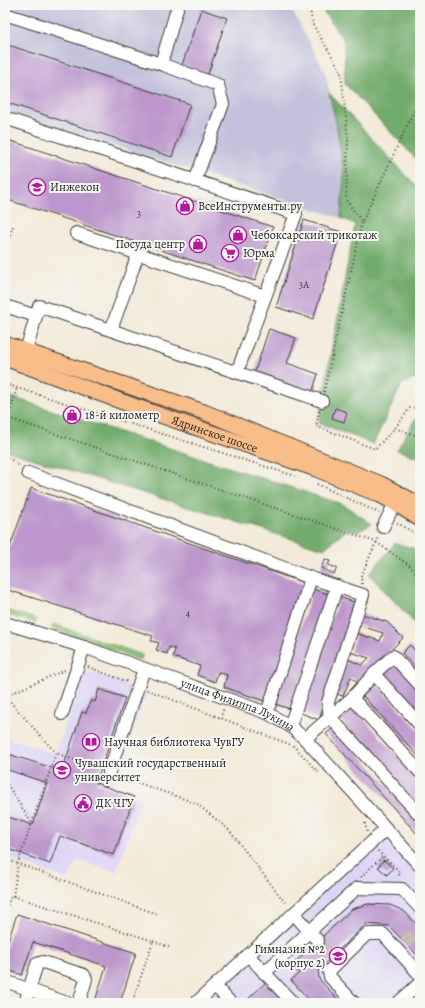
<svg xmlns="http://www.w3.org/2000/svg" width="425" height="1008" viewBox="0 0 425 1008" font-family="Alegreya,serif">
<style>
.built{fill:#ded5f5}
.industrial{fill:#c3c1db}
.green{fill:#8ec87d;stroke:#55724c}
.forest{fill:#72ac6c;stroke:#476444}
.building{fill:#bc96cc}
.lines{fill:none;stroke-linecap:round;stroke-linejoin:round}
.minor-tunnel{stroke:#c8c1b2;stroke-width:12;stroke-dasharray:12 6;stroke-linecap:butt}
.minor-casing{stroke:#3c3b38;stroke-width:14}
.major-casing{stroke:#3c3b38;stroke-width:17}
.path{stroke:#3c3b38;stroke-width:2;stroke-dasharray:1 3;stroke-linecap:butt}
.minor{stroke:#fff;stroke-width:12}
.major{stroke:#f8bd89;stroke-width:15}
.labels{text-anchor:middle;stroke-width:4;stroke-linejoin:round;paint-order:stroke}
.number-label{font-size:10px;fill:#443a48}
.poi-label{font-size:12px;fill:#1c1c1c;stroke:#f6f6f2;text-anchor:start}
.street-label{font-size:12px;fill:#1c1c1c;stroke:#f6f6f2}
</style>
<rect width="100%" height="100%" fill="#f6f6f2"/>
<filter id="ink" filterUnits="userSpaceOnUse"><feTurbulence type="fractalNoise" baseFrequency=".025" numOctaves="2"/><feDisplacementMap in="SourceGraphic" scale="8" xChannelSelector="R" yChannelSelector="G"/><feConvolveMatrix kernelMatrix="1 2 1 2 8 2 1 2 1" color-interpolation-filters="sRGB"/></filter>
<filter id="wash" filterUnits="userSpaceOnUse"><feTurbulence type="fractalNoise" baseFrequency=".012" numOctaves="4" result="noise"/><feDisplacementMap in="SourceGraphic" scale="16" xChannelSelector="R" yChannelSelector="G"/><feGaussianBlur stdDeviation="0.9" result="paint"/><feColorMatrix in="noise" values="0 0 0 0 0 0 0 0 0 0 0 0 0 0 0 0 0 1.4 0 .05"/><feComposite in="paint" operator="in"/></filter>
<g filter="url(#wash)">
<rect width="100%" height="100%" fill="#f3ead8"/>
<path class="built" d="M84,669L147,692L113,786L142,798L116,872L77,860L68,879L5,857V737L56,753Z
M392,841L420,872V1003H206L321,897L317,892L379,842Z"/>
<path class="industrial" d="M5,5H289L325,71L336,122L344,173L341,218L5,111Z"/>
<path class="green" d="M6,610L36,619V623L5,614Z
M53,624L142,655L141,660L52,628Z"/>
<path class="forest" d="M319,5H420V163L345,84L344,41Z
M329,93L420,190V377L402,384L373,444L319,423L322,401L355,224L341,218L344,173L336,122Z
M5,395L342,504L372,524L357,532L348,529L324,549L5,450Z
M415,419L420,421V458L397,450Z
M395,543L420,550V629L369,574Z"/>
<g id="blocks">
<path class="building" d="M201,9L227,18L207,77L181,68Z
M5,44L190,104L172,157L5,102Z
M5,139L273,227L255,281L5,199Z
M304,220L341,232L313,319L276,307Z
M269,329L296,338L287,363L318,374L312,393L254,374Z
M335,408L347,412L344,422L332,418Z
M31,488L307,584L267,702L224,687L227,675L218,672L215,682L197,675L200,666L173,657L175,649L169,647L167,654L156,650L159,643L151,641L153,636L5,589V561Z
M325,559L330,561L328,565L337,568L334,574L321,568Z
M313,589L331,595L293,710L275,704Z
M339,597L357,603L319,720L301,713Z
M362,614L387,622L403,638L358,683L351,677L343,696L336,694L347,659L362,665L369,658L350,652L356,633L380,641L383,633L358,625Z
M410,645L420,656V673L402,653Z
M394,661L420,689V717L381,674Z
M375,683L420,731V758L362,695Z
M99,689L125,698L96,783L134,797L114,855L60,836L50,864L5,848V816L33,825L47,783L5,769V753L62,771L82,712L86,713L91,700L95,702Z
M352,706L420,780V807L338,718Z
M334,727L420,820V837L326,734Z
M384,860L393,868L387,875L378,867Z
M368,904L390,905L404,911L420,928V958L389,926L366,924L318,970L319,979L341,1003H312L291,980L299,973L292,965L352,909Z
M17,914L136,953L120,1003H112L96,998L106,966L33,942L22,975L5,969V950Z
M268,980L284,998L279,1003H244Z
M420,995V1003H412L415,1001Z"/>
</g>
</g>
<g filter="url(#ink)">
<use href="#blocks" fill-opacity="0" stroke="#3c3b38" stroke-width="1"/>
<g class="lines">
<path class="minor-tunnel" d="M318,941L332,957
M405,943L420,929"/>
<defs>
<g id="minor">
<path d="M5,14L161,64L218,85L223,104L195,181"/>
<path d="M161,64L178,5"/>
<path d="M5,118L296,214L237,372"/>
<path d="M76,233L265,296"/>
<path d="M5,306L36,316"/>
<path d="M111,330L138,254"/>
<path d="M26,351L39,306L322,401"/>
<path d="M28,473L311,578L363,595L328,702L330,717L420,815"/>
<path d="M383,527L395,503"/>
<path id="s1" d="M5,623L84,647L267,713L290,726L305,739L420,866"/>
<path d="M374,674L393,656L420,685"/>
<path d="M352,698L420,772"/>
<path d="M267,713L311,578"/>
<path d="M62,714L84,647"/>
<path d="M290,726L337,586"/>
<path d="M305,739L352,698L374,674L420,725"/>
<path d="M109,772L144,669"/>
<path d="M294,914L318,941"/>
<path d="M248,955L293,1003"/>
<path d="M264,973L357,888L402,889L420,908"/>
<path d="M5,981L67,1003"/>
<path d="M215,986L231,1003"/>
<path d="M25,1003L37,964L43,962L84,975L86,979L79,1003"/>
<path d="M196,1003L386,829"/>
<path d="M354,1003L330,977L329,971L367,934H383L420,975"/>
<path d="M398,1003L420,983"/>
</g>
<g id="major">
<path d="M5,344L204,412L381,484L420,505"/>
<path id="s2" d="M5,358L131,405L316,469L380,495L395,503L420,519"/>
</g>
</defs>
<use href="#minor" class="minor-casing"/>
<use href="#major" class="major-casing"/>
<path class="path" d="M309,5L313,25L341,71L348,138L346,200L362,222
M5,250L13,226
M5,384L295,476
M324,392L362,222L420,98
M319,411L316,426L375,449L395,428L410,408L420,407
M5,417L376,542L409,565L420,577
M395,428L420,437
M5,433L8,418L17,388
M5,455L21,467
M317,484L379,513
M397,523L420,536
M362,584L361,576L379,536
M88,667L128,682
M147,690L294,746L319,773
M5,696L65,670
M5,696L56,753
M5,697L8,738
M220,718L224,708
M5,737L8,738L5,749
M118,776L196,803L229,830L287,905
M5,781L31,822
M365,823L367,832
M378,851L398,870L400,878
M5,859L157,914
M361,877L383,856
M13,896L18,863L56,753L99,769
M5,913L10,898L13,896L153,941L132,1003
M153,941L169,947"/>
<use href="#minor" class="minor"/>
<use href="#major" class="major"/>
</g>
</g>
<defs>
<symbol id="university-ring" viewBox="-11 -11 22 22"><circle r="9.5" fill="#f6f6f2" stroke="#b5179e" stroke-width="1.5"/><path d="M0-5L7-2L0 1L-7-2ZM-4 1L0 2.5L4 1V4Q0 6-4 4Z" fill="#b5179e"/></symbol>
<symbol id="shop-ring" viewBox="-11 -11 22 22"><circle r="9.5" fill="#f6f6f2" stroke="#b5179e" stroke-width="1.5"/><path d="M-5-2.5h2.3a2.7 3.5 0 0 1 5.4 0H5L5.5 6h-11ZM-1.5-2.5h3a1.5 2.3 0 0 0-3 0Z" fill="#b5179e"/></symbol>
<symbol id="supermarket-ring" viewBox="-11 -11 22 22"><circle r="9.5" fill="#f6f6f2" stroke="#b5179e" stroke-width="1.5"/><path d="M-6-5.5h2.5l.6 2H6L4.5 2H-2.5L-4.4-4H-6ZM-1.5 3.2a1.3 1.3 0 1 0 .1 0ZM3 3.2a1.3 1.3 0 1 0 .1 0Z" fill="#b5179e"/></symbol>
<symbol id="library-ring" viewBox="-11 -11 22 22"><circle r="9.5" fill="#f6f6f2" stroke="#b5179e" stroke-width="1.5"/><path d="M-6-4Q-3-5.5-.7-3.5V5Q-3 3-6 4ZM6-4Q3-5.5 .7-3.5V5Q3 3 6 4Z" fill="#b5179e"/></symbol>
<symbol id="civic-ring" viewBox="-11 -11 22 22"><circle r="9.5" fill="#f6f6f2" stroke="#b5179e" stroke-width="1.5"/><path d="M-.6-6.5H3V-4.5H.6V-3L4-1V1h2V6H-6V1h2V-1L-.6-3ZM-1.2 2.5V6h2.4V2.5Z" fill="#b5179e"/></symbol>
<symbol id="school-ring" viewBox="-11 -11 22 22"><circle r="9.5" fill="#f6f6f2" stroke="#b5179e" stroke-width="1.5"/><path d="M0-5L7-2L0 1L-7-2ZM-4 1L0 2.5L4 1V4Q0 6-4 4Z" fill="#b5179e"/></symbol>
</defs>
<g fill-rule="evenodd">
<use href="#university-ring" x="27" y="177" width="20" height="20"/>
<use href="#shop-ring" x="175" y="196" width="20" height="20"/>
<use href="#shop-ring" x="228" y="225" width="20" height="20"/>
<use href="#shop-ring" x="188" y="234" width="20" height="20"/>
<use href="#supermarket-ring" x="220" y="243" width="20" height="20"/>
<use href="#shop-ring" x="62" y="405" width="20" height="20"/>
<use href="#library-ring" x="81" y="732" width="20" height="20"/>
<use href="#university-ring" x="52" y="760" width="20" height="20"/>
<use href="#civic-ring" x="73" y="793" width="20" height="20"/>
<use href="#school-ring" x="328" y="946" width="20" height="20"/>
</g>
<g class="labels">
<g class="number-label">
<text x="139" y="217">3</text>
<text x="304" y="288">3А</text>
<text x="188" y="617">4</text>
</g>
<g class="poi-label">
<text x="50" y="191">Инжекон</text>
<text x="198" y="210">ВсеИнструменты.ру</text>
<text x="251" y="239">Чебоксарский трикотаж</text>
<text x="185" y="248" text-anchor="end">Посуда центр</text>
<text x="243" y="257">Юрма</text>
<text x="85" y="419">18-й километр</text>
<text x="104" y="746">Научная библиотека ЧувГУ</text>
<text x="75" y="767">Чувашский государственный<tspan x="75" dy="14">университет</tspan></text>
<text x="96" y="807">ДК ЧГУ</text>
<text x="325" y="953" text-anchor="end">Гимназия №2<tspan x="325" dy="14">(корпус 2)</tspan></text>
</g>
<g class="street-label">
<text dy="4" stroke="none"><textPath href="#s2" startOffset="223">Ядринское шоссе</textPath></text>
<text dy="4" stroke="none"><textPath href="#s1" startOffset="247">улица Филиппа Лукина</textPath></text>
</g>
</g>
<rect width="425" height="1008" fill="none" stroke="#f6f6f2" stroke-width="20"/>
</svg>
